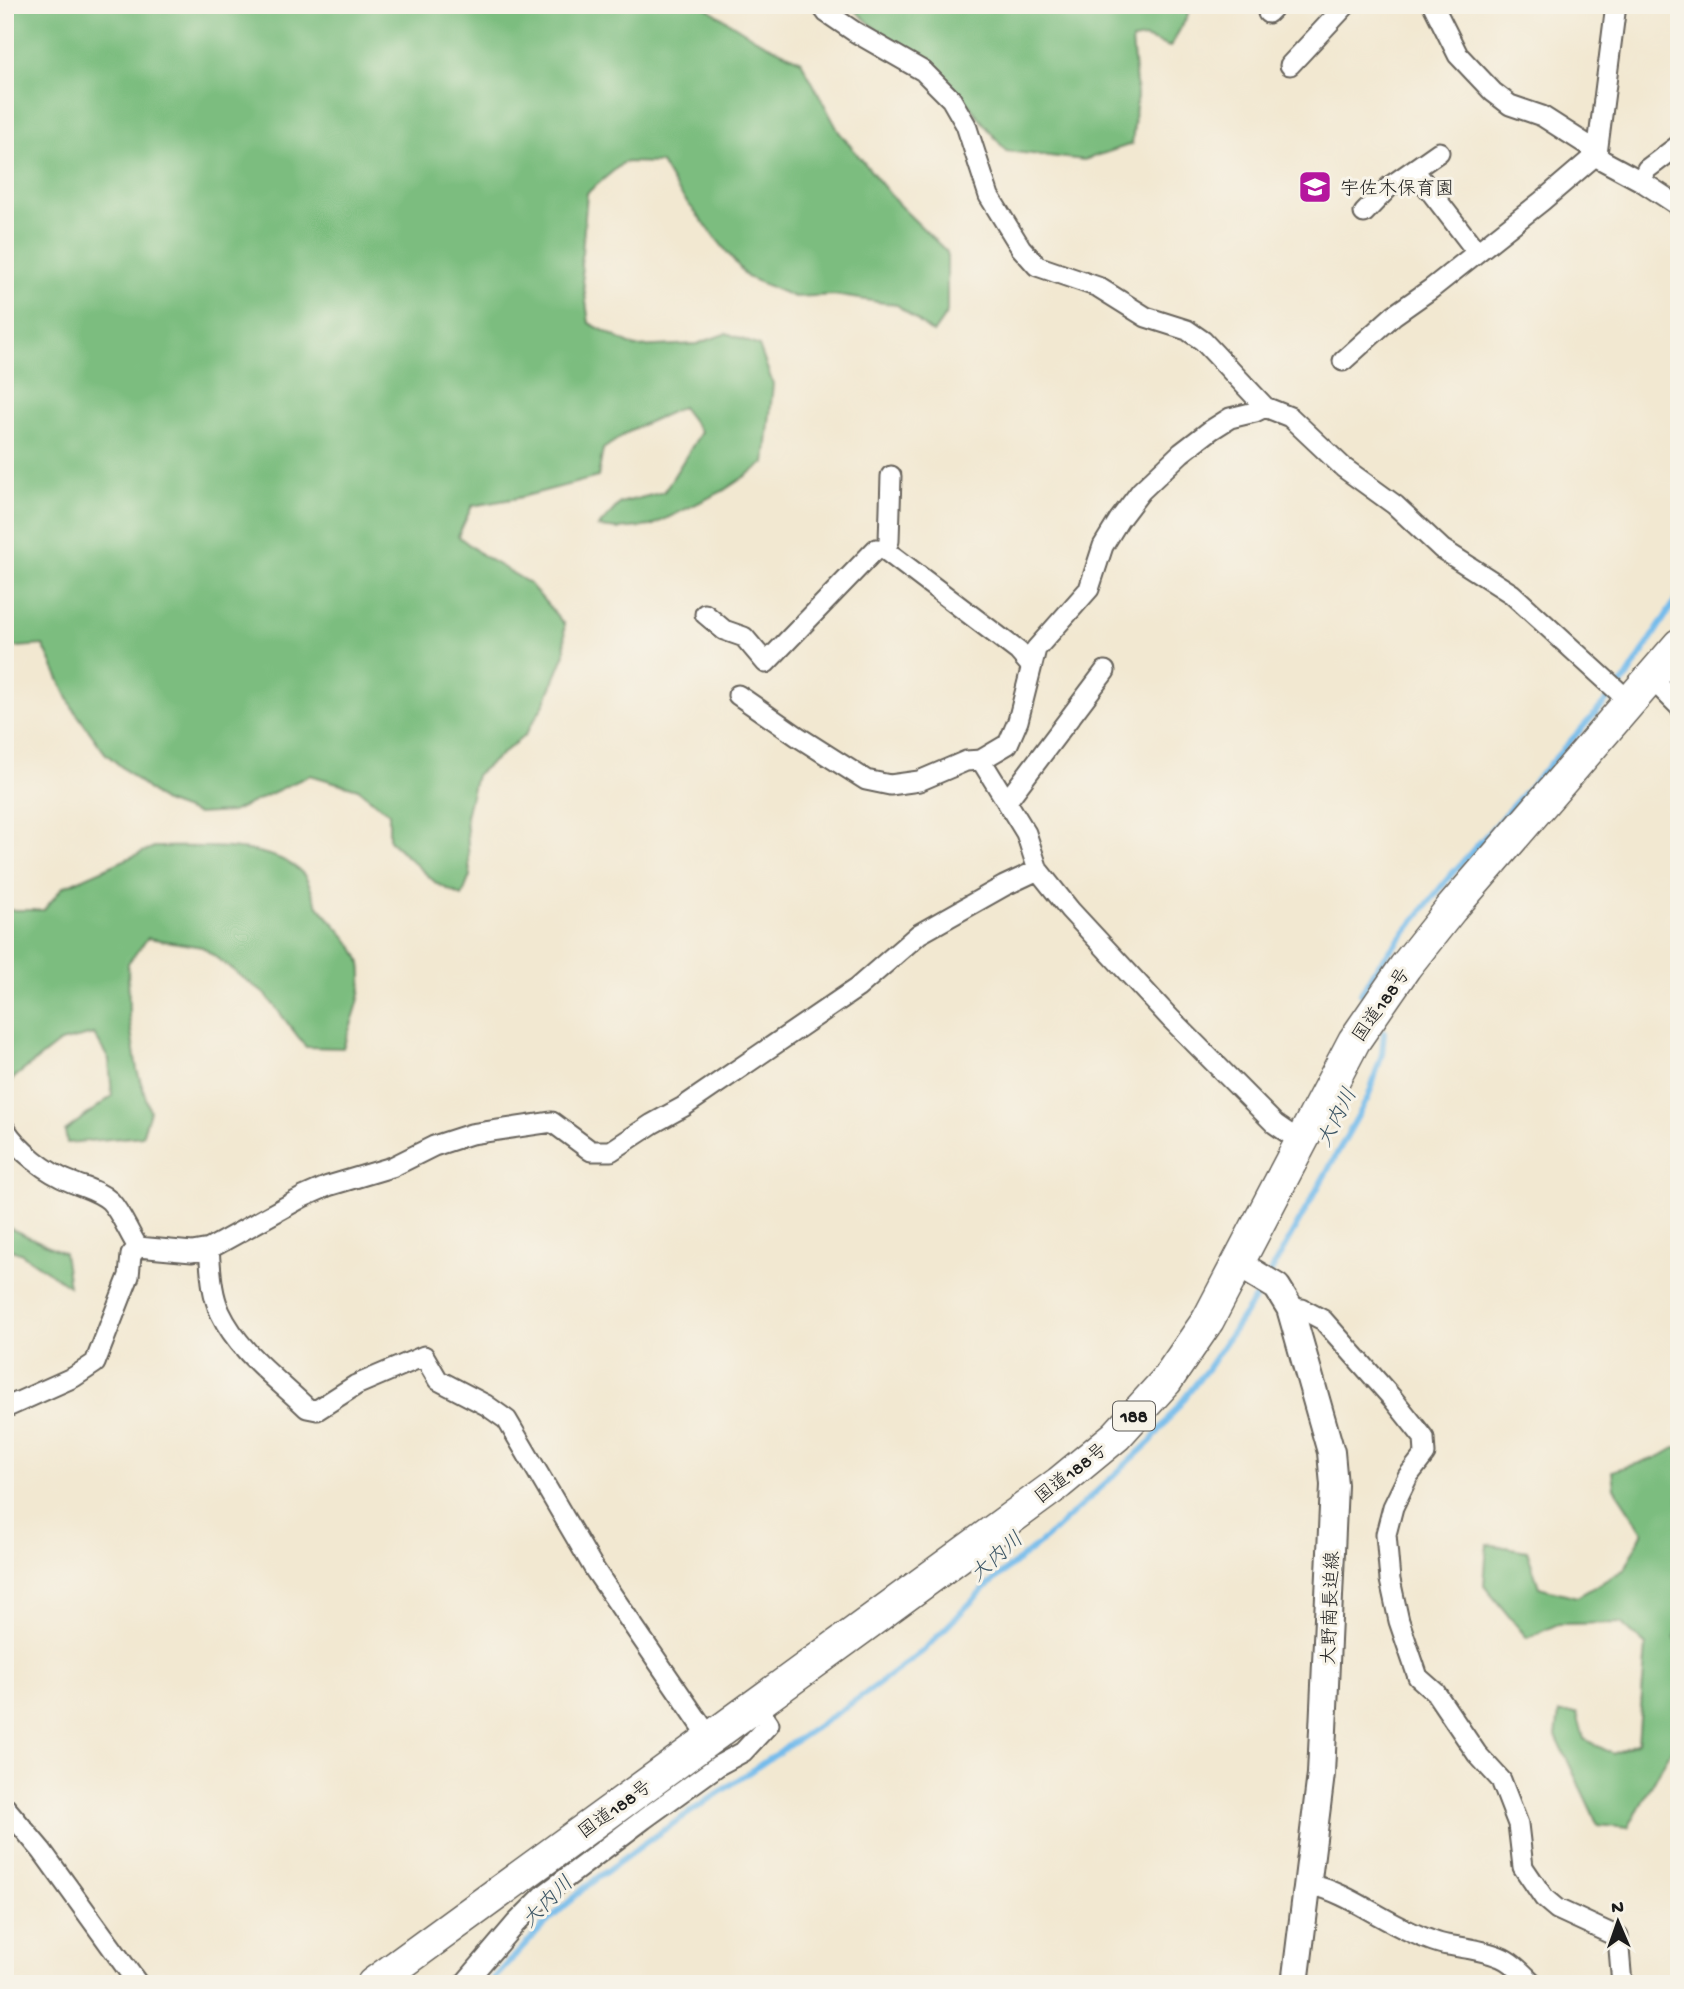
<svg xmlns="http://www.w3.org/2000/svg" width="1684" height="1989" viewBox="0 0 1684 1989" font-family="'Gochi Hand','Klee One',sans-serif">
<style>
.forest{fill:#7bbd7f;stroke:#4c6c4e;stroke-width:2}
.lines{fill:none;stroke-linecap:round;stroke-linejoin:round}
.stream{stroke:#73bbeb;stroke-width:6}
.minor-casing{stroke:#67635b;stroke-width:23}
.secondary-casing{stroke:#67635b;stroke-width:30}
.trunk-casing{stroke:#67635b;stroke-width:35}
.minor{stroke:#fff;stroke-width:19}
.secondary{stroke:#fff;stroke-width:26}
.trunk{stroke:#fff;stroke-width:32}
.labels{text-anchor:middle;stroke-width:6;stroke-linejoin:round;paint-order:stroke}
.shield{fill:#f7f3e8;stroke:#5e5c59;stroke-width:2}
.shield-label{font-size:18px;font-weight:bold;fill:#1c1c1c}
.poi-label{font-size:19px;fill:#1c1c1c;stroke:#f7f3e8;text-anchor:start}
.street-label{font-size:19px;fill:#1c1c1c;stroke:#f7f3e8}
.water-label{font-size:21px;font-style:italic;fill:#3a5464;stroke:#f7f3e8}
</style>
<rect width="100%" height="100%" fill="#f7f3e8"/>
<filter id="ink" filterUnits="userSpaceOnUse"><feTurbulence type="fractalNoise" baseFrequency=".0143" numOctaves="2"/><feDisplacementMap in="SourceGraphic" scale="14" xChannelSelector="R" yChannelSelector="G"/><feConvolveMatrix kernelMatrix="1 2 1 2 8 2 1 2 1" color-interpolation-filters="sRGB"/></filter>
<filter id="wash" filterUnits="userSpaceOnUse"><feTurbulence type="fractalNoise" baseFrequency=".00686" numOctaves="4" result="noise"/><feDisplacementMap in="SourceGraphic" scale="28" xChannelSelector="R" yChannelSelector="G"/><feGaussianBlur stdDeviation="1.57" result="paint"/><feColorMatrix in="noise" values="0 0 0 0 0 0 0 0 0 0 0 0 0 0 0 0 0 1.4 0 .05"/><feComposite in="paint" operator="in"/></filter>
<g filter="url(#wash)">
<rect width="100%" height="100%" fill="#f2e8d1"/>
<path class="forest" d="M5,5H702L756,39L801,61L839,132L897,203L947,252V313L933,333L897,305L834,295L794,297L747,277L675,187L661,163L624,162L587,193L581,265L589,323L635,347L697,344L727,333L759,346L773,384L765,463L723,491L651,526L619,529L598,527L620,503L664,492L701,432L682,407L633,429L603,449L598,477L518,498L472,506L458,536L482,555L529,583L564,624L565,654L544,704L525,735L476,775L466,816L470,876L462,896L437,884L389,840V813L358,789L310,775L232,812L197,814L162,801L105,753L72,707L43,645L5,648Z
M849,5H1191L1187,17L1170,47L1145,38L1132,40L1137,96L1132,144L1084,160L1006,151L937,66L876,29Z
M154,847C196,847 274,841 304,875C311,884 312,899 320,908C331,921 359,948 361,964C366,991 351,1023 343,1048L306,1047L266,995L202,947L148,938L128,963L129,1018L137,1070L150,1111L142,1136L67,1143L65,1131L112,1096L109,1060L94,1034L60,1042L15,1077L5,1088V910H44L63,887Z
M5,1226L64,1253L69,1286L20,1253L5,1248Z
M1675,1448H1679V1626L1675,1638L1679,1647V1736L1628,1828L1598,1825L1556,1736L1559,1713H1577L1584,1739L1613,1754L1638,1743L1646,1646L1621,1623L1558,1624L1527,1638L1484,1586L1487,1544L1527,1551L1539,1587L1577,1597L1625,1569L1643,1532L1614,1488L1612,1471C1636,1463 1654,1462 1675,1448Z"/>
<g class="lines">
<path class="stream" d="M1361,994L1373,972L1450,876L1625,680L1679,595
M1269,1275L1368,1098L1382,1054L1384,1032
M489,1984L543,1926L584,1888L652,1838L865,1694L923,1651L987,1586L1052,1533L1152,1440L1208,1368L1264,1285"/>
</g>
</g>
<g filter="url(#ink)">
<g class="lines">
<defs>
<path id="minor" d="M821,5L827,13L855,32L923,71L951,99L966,125L989,196L1021,248L1037,266L1098,287L1146,317L1187,330L1203,341L1265,407L1290,417L1344,468L1395,505L1442,549L1512,594L1631,703
M1433,5L1458,55L1493,92L1510,105L1542,116L1589,146L1602,160L1641,181L1679,206
M1268,13L1276,5
M1290,65L1346,5
M1414,170L1477,252
M1641,181L1647,169L1679,145
M1364,213L1389,187L1439,152
M1343,361L1394,315L1431,289L1542,201L1597,154L1616,5
M885,550L889,541L891,476
M705,614L724,630L744,637L766,663L876,549L885,550L1018,651L1031,666
M1652,679L1679,706
M738,695L797,736L866,780L890,785L919,781L966,761L981,760L1008,744L1018,721L1036,649L1089,589L1103,546L1119,520L1141,491L1181,453L1211,430L1230,418L1255,412L1265,407
M981,760L1026,833L1038,870L1070,910L1170,1018L1275,1124L1301,1142
M1007,801L1105,671
M5,1129C19,1151 47,1173 71,1182C85,1188 99,1191 110,1201C122,1214 128,1232 138,1247
M209,1249C211,1271 211,1292 220,1312C238,1351 277,1379 307,1408L317,1410L356,1385L424,1356L438,1380L486,1405L507,1420L595,1570L710,1738
M1290,1308L1302,1309L1323,1320L1393,1399L1424,1438L1425,1454L1408,1476L1393,1507L1386,1534L1390,1580L1399,1621L1418,1677L1435,1692L1477,1754L1501,1780L1518,1824L1523,1867L1544,1898L1557,1909L1618,1937L1622,1984
M5,1408L74,1377L95,1363L129,1276L131,1255L138,1247L192,1252L209,1249L303,1197L328,1186L392,1167L434,1146L471,1134L552,1122L591,1151H611L652,1124L683,1107L857,988L919,934L1004,886L1038,870
M5,1807L42,1851L138,1984
M1308,1884C1347,1892 1376,1917 1411,1932C1422,1937 1435,1943 1447,1945C1465,1948 1483,1950 1500,1957C1513,1962 1524,1975 1534,1984
M464,1984L516,1923L545,1894L644,1819L719,1765L743,1752L769,1724L756,1705"/>
<path id="secondary" d="M1237,1263L1277,1287L1290,1308L1331,1452L1334,1485L1321,1774L1295,1984"/>
<path id="trunk" d="M373,1984L868,1623L1059,1483L1116,1436L1166,1381L1208,1320L1354,1041L1405,967L1451,909L1679,645"/>
</defs>
<use href="#minor" class="minor-casing"/>
<use href="#secondary" class="secondary-casing"/>
<use href="#trunk" class="trunk-casing"/>
<use href="#minor" class="minor"/>
<use href="#secondary" class="secondary"/>
<use href="#trunk" class="trunk"/>
</g>
</g>
<defs>
<symbol id="school-square" viewBox="-11 -11 22 22"><rect x="-9" y="-9" width="18" height="18" rx="4" fill="#b5179e" stroke="#f7f3e8"/><path d="M0-5L7-2L0 1L-7-2ZM-4 1L0 2.5L4 1V4Q0 6-4 4Z" fill="#fff"/></symbol>
</defs>
<g fill-rule="evenodd">
<use href="#school-square" x="1296" y="168" width="38" height="38"/>
</g>
<g class="labels">
<rect class="shield" x="1113" y="1401.5" width="42" height="29" rx="5"/>
<g class="shield-label">
<text x="1134" y="1422">188</text>
</g>
<g class="poi-label">
<text x="1340" y="194">宇佐木保育園</text>
</g>
<g class="street-label">
<text transform="translate(1380 1004) rotate(-55)" y="7">国道188号</text>
<text transform="translate(1070 1472) rotate(-38)" y="7">国道188号</text>
<text transform="translate(1329 1608) rotate(-88)" y="7">大野南長迫線</text>
<text transform="translate(614 1808) rotate(-36)" y="7">国道188号</text>
</g>
<g class="water-label">
<text transform="translate(1336 1117) rotate(-63)" y="7">大内川</text>
<text transform="translate(996 1556) rotate(-42)" y="7">大内川</text>
<text transform="translate(547 1901) rotate(-45)" y="7">大内川</text>
</g>
</g>
<rect width="1684" height="1989" fill="none" stroke="#f7f3e8" stroke-width="28"/>
<g transform="translate(1618 1922) rotate(358)" stroke="#f7f3e8" stroke-width="5" paint-order="stroke">
<path d="M0-5L12 26L0 18L-12 26Z" fill="#1c1c1c"/>
<text y="-10" font-size="19" font-weight="bold" text-anchor="middle" fill="#1c1c1c">N</text>
</g>
</svg>
